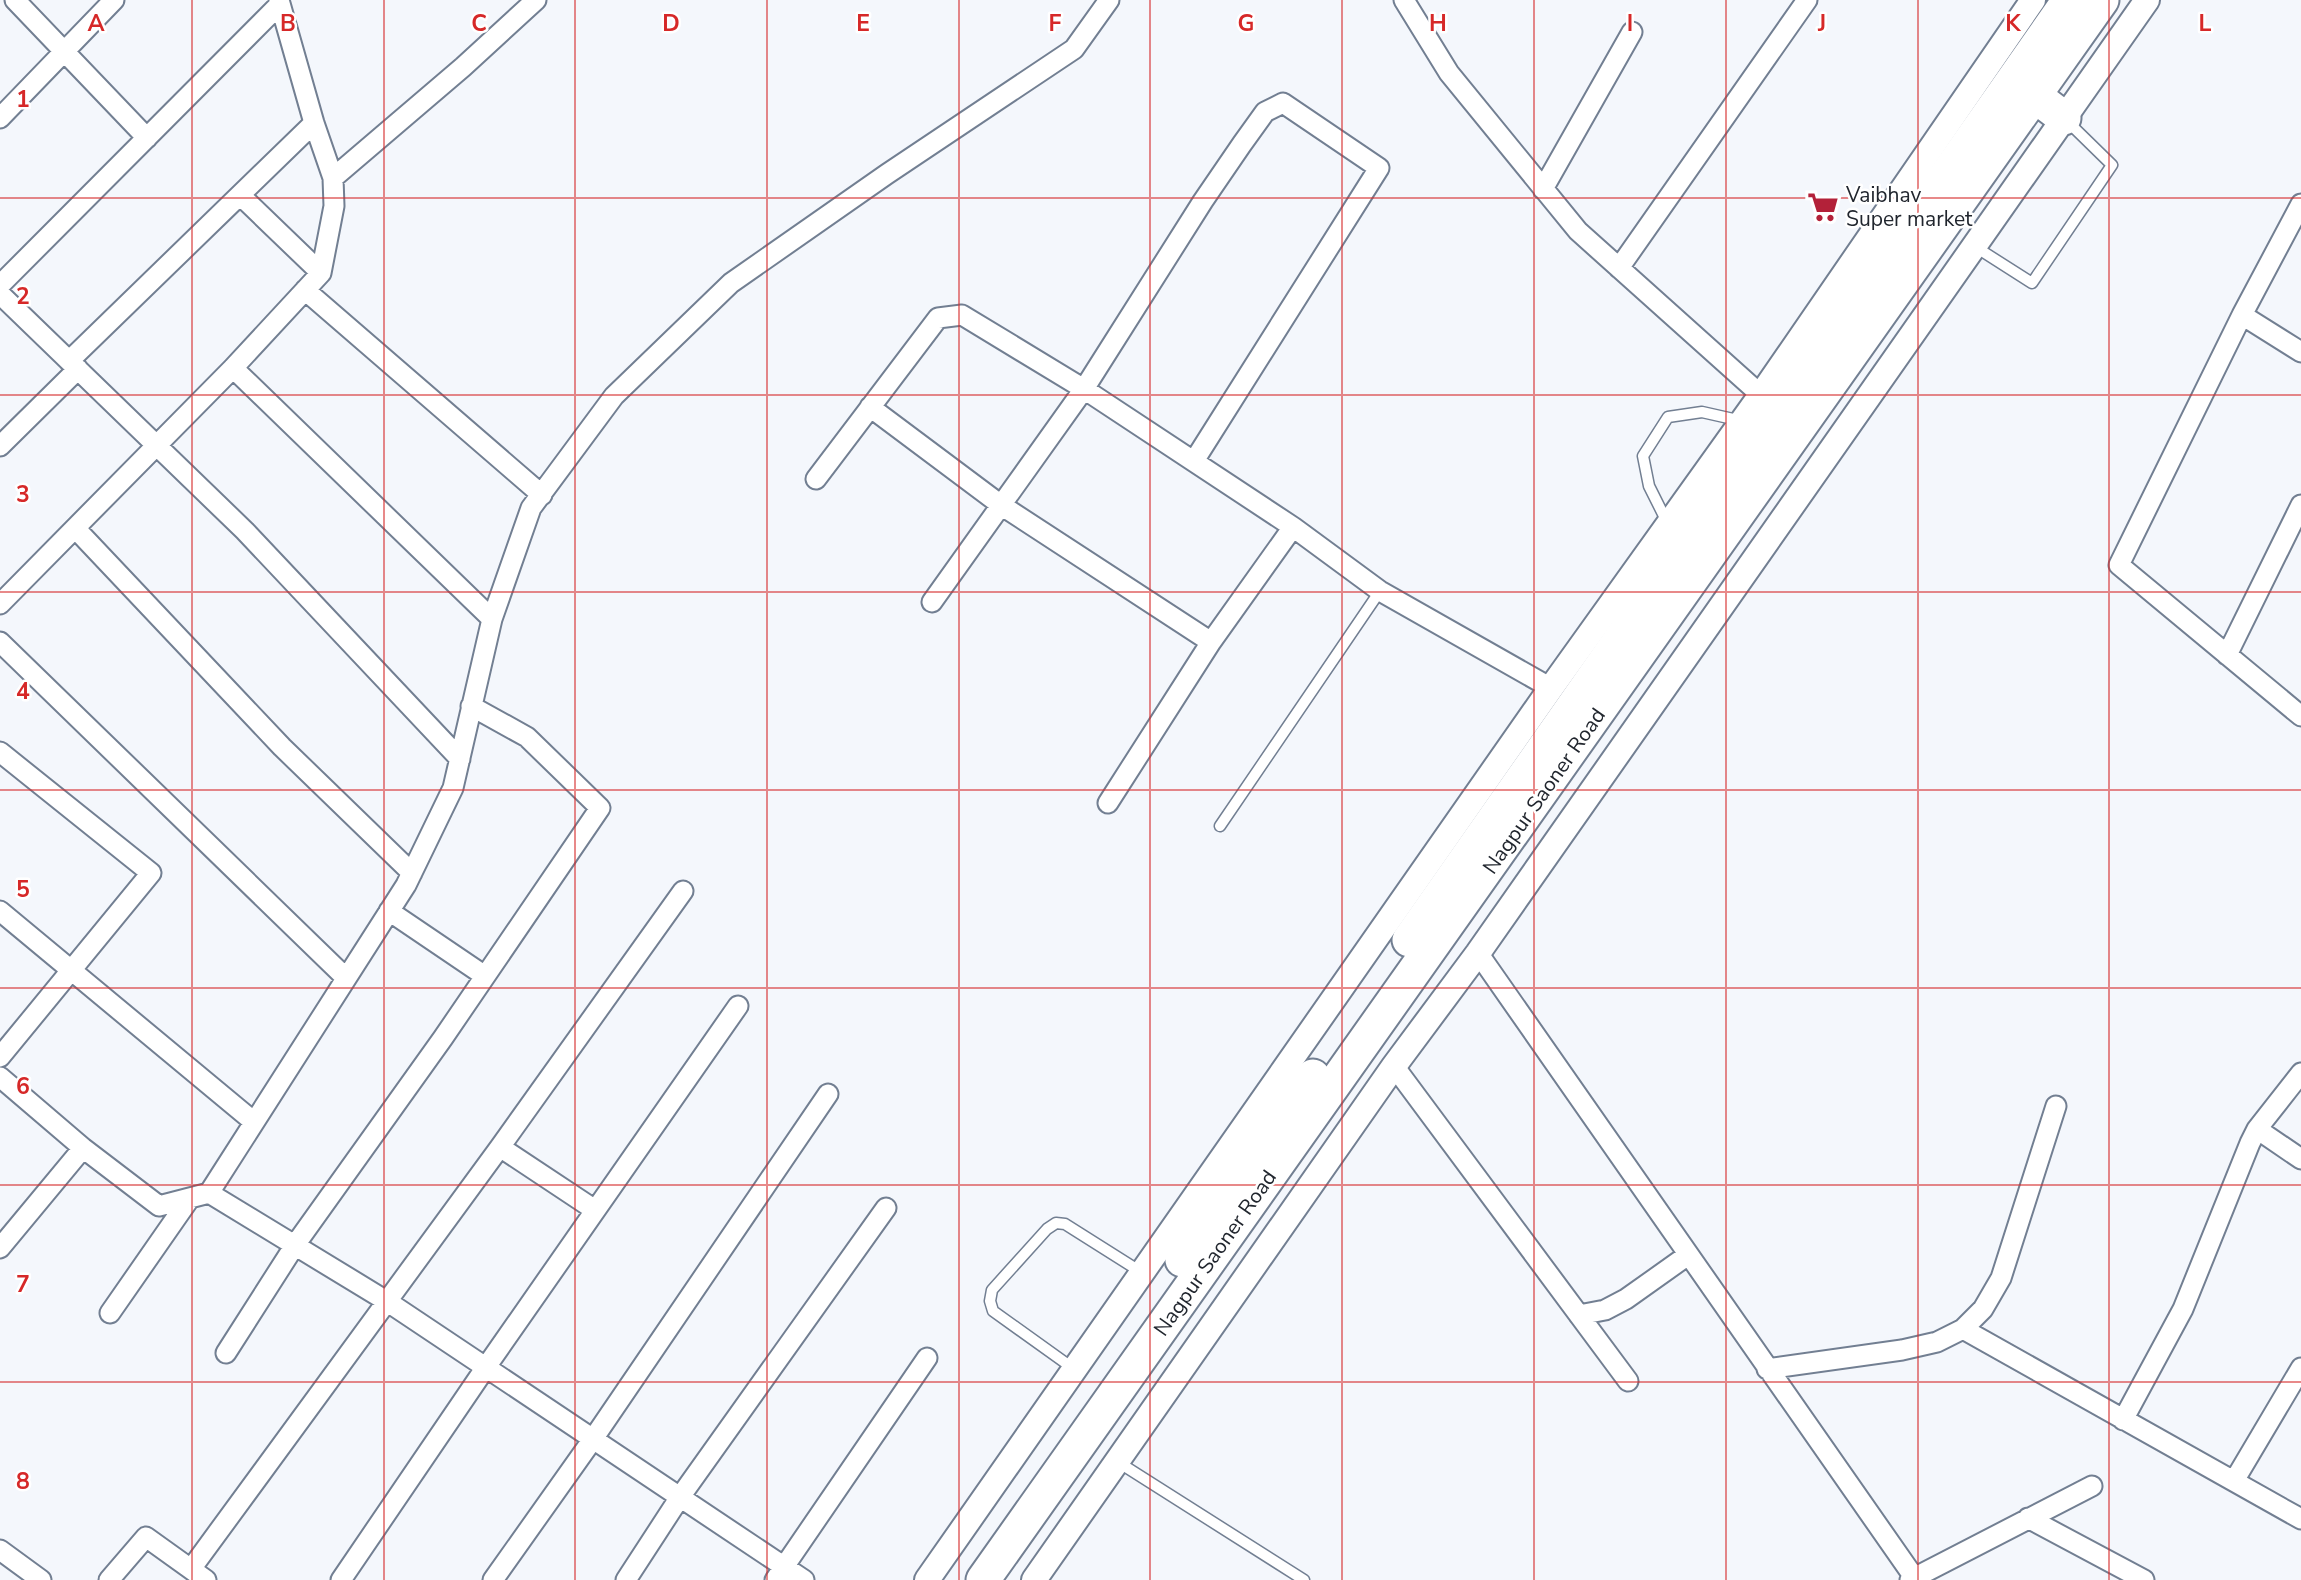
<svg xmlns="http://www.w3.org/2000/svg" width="2301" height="1580" viewBox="0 0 2301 1580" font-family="'Nunito Sans',sans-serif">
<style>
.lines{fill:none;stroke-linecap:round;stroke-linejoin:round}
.service-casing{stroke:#727f92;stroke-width:13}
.minor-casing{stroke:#727f92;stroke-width:23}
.tertiary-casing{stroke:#727f92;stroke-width:28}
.trunk-casing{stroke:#727f92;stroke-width:37}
.service{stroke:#fff;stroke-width:10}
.minor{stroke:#fff;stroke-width:19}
.tertiary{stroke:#fff;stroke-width:24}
.trunk{stroke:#fff;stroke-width:33}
.grid{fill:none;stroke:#d62828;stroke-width:2;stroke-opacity:0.55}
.labels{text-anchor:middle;stroke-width:5;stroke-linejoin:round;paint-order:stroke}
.poi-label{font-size:21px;fill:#21262e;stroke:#fff;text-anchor:start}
.street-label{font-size:21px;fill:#21262e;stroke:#fff}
.grid-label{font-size:23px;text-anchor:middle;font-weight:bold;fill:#d62828;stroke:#fff;stroke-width:5;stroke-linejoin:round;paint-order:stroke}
</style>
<rect width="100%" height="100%" fill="#f4f7fc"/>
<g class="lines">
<defs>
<path id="service" d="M1974,246L2032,283L2112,165L2067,121
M1668,524L1649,486L1643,456L1668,417L1702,412L1742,421
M1220,826L1380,591
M1074,1369L993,1311L990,1301L992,1290L1047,1229L1056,1223L1065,1224L1141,1272
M1118,1462L1304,1580"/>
<path id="minor" d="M15,0L147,138
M1404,0L1449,73L1578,231L1761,395
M0,118L114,0
M333,178L463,67L536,0
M1543,189L1632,32
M240,195L321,273
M2301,204L2242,315L2119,565L2301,716
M1619,268L1807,0
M0,285L280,4
M305,290L542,495
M0,294L245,531L460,759
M2242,315L2301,352
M69,361L314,123
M233,368L492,619
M870,407L1001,505L1211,642
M0,446L78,369
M816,479L938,318L962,315L1084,389L1293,527L1380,591L1551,688
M75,528L282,747L412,873
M932,602L1084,389L1203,201L1242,144L1265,112L1283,103L1379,168L1194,461
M0,604L233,368L321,273L334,206L333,178L314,123L279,0
M0,642L346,978
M2227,655L2301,505
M0,752L151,873L0,1057
M1108,803L1211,642L1293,527
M0,911L254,1122
M389,911L485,976
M1478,953L1916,1580
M1394,1066L1628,1381
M0,1077L83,1148L159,1206L209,1193L388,1302L804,1580
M2257,1129L2301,1159
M500,1147L595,1210
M209,1193L406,885L453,788L492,619L531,508L614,396L731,283L887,174L1074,49L1109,0
M0,1248L83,1148
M110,1313L190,1198
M1579,1315L1605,1310L1626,1299L1688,1255
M1963,1329L2301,1519
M226,1353L295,1245L443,1038L600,808L527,737L471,706
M1767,1369L1902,1350L1937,1342L1963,1329L1983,1309L2001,1278L2056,1106
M2123,1420L2183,1309L2250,1143L2257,1129L2301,1073
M2234,1481L2301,1368
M2028,1518L2144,1580
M0,1550L41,1580
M191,1569L500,1147L683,891
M109,1580L146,1537L206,1580
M341,1580L486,1367L738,1006
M493,1580L593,1439L828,1094
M626,1580L680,1497L886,1208
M775,1580L927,1358
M1910,1580L2092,1486"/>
<path id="tertiary" d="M927,1580L1551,688L1761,395L2033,0
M1034,1580L1394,1066L1478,953L2147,0"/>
<path id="trunk" d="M2035,96L2064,118
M1409,940L2069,0
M1182,1260L1313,1076
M983,1580L2102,0"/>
</defs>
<use href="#service" class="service-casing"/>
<use href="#minor" class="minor-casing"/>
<use href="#tertiary" class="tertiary-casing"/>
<use href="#trunk" class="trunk-casing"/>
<use href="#service" class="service"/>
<use href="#minor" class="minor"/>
<use href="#tertiary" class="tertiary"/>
<use href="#trunk" class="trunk"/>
</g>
<path class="grid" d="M192,0V1580M384,0V1580M575,0V1580M767,0V1580M959,0V1580M1150,0V1580M1342,0V1580M1534,0V1580M1726,0V1580M1918,0V1580M2109,0V1580M0,198H2301M0,395H2301M0,592H2301M0,790H2301M0,988H2301M0,1185H2301M0,1382H2301"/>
<defs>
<symbol id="supermarket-bare" viewBox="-9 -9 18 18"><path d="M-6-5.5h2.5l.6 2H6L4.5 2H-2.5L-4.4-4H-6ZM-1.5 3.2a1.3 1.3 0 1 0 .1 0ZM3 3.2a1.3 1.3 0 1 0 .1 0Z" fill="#b32139" stroke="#fff" stroke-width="2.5" paint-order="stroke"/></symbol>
</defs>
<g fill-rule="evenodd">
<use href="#supermarket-bare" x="1801" y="185" width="44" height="44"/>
</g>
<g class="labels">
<g class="poi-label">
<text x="1846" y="202">Vaibhav<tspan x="1846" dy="24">Super market</tspan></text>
</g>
<g class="street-label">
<text transform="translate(1544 791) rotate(-55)" y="7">Nagpur Saoner Road</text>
<text transform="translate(1215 1253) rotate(-55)" y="7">Nagpur Saoner Road</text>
</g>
</g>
<g class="grid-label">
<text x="96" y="31">A</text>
<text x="288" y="31">B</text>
<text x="479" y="31">C</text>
<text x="671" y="31">D</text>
<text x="863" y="31">E</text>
<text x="1055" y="31">F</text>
<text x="1246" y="31">G</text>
<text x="1438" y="31">H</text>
<text x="1630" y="31">I</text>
<text x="1822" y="31">J</text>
<text x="2013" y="31">K</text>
<text x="2205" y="31">L</text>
<text x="23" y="107">1</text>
<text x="23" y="304">2</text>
<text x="23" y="502">3</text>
<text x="23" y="699">4</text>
<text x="23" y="897">5</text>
<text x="23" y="1094">6</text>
<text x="23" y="1292">7</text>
<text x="23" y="1489">8</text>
</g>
</svg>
